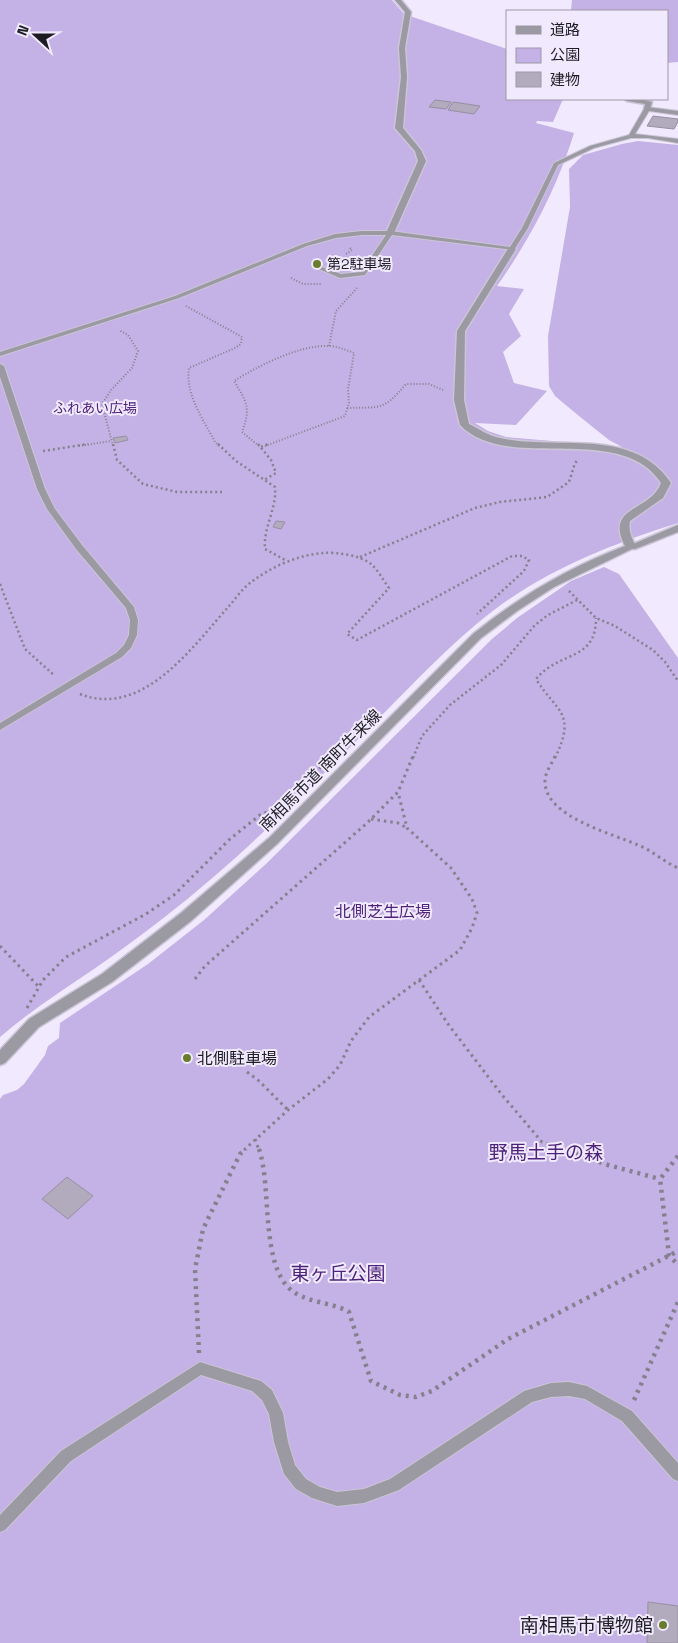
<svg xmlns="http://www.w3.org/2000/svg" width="678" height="1643" viewBox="0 0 678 1643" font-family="'Space Grotesk','Noto Sans JP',sans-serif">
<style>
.green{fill:#c4b1e5}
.building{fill:#b2abbe;stroke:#9690a2}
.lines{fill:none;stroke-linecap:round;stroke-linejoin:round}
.service-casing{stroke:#cbc5d7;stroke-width:2}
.minor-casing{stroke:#cbc5d7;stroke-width:3}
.tertiary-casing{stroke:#cbc5d7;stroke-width:3}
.path-far3{stroke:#85808e;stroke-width:2;stroke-dasharray:1 2;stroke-linecap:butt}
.path-far2{stroke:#85808e;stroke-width:2.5;stroke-dasharray:2 3;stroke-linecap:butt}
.path-far1{stroke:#85808e;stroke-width:3;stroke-dasharray:2.5 4;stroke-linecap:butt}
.path{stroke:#85808e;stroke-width:4.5;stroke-dasharray:3 5;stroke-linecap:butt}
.service{fill:#9b99a1;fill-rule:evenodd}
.minor{fill:#9b99a1;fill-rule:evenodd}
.tertiary{fill:#9b99a1;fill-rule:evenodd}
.poi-dot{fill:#6a7d2d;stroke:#f1eafe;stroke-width:2}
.labels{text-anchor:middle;stroke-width:4;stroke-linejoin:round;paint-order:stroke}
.far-poi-label{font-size:14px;fill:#1e1c23;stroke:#f1eafe;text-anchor:start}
.far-park-label{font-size:14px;fill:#4d237a;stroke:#f1eafe}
.street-label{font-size:16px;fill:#1e1c23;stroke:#f1eafe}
.park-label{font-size:16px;fill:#4d237a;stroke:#f1eafe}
.poi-label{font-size:16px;fill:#1e1c23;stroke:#f1eafe;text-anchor:start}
.near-park-label{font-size:19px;fill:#4d237a;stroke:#f1eafe}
.near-poi-label{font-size:19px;fill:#1e1c23;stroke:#f1eafe;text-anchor:end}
</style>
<rect width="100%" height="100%" fill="#f1eafe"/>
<path class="green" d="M0,0H392L404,14L507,49V99H563L553,122L537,121L536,123L574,133C557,188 530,239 497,286L524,289L509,314L521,336L503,352L514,383L547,391L516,425L475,423L488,431L506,437L622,447L609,440L579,416L555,396L549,386L548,336L570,207L569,169L583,155L622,144L638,141L678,145V523C624,540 569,561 520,592C471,623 429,668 388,709C332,765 277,822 217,874C178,908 137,939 94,969C62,991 30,1011 0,1037Z
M572,0H678V62L667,63V11H571Z
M604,567L619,574L678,658V1643H0V1099L3,1095L17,1090L24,1084L45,1055L48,1046L59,1038L60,1023L148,964L204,920L267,863L492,639L517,618L571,581Z"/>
<path class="building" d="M435,100L451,102L446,109L429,107Z
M453,102L480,106L474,114L448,110Z
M653,116L678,119V122L674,129L647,126Z
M126,436L128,440L115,443L113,438Z
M276,521L285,522L281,529L273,527Z
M67,1177L93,1196L68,1219L42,1199Z
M648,1602L678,1606V1643H647Z"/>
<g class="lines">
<defs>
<path id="service" d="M647,107L678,111V115L649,111L635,134L678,139V143L648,138H631L594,148L558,165L528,228L514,250L392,235L365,275L340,278L314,267L319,266L341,274L361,272L386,235H362L336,238L307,246L179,298L0,356V352L175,296L303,244L335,234L362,231H390L510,247L522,228L554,163L590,146L629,135L644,109Z
M0,364L4,366L45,489L55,509L82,545L134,607L138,620L137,635L131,648L122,657L0,730V723L116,653L124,645L129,635L130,620L126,608L76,549L47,509L37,489L0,377Z
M200,1362L261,1381L272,1390L283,1413L288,1442L295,1465L306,1479L320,1487L337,1492L364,1489L390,1479L524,1391L551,1383L569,1382L587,1386L632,1411L678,1463V1481L673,1479L622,1421L585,1399L569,1396L551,1397L532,1402L399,1490L364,1503L337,1506L312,1498L296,1489L284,1474L274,1442L269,1414L262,1400L252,1391L201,1375L71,1461L5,1530L0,1532V1515L61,1451Z"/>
<path id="minor" d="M395,0H401L411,12L405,48L407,77L403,128L421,150L426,161L394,233L390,235L386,233L418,161L415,151L395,128L401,77L399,48L405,12Z
M624,99H640L652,102L650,109L647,111L644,109L645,104L627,101Z
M509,247L516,249L465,331L464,400L469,424C479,429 489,436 500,438C557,451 633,426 671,483L663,498L630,521C628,531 632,538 636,547L554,587L517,611L481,638L277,844L191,921L112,982L39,1027L5,1063L0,1065V1050L29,1019L102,974L181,913L269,838L473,634C520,596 570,567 625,546C604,505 651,512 661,483C620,420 507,474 460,425L454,400L457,331Z"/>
<path id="tertiary" d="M678,525V532L635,549H627L626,547Z"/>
</defs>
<use href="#service" class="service-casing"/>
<use href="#minor" class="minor-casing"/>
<use href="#tertiary" class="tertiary-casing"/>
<path class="path-far3" d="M346,254L352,250L350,248
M291,278L303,284H321
M186,306L242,337L241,344L235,348L189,368C185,394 203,419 215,442L219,446
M329,346L336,311L357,288
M347,408C381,407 383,411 406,384H429L443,390
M79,446L111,441
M113,446L102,404L111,390L132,368L138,351L128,335L119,330
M259,446L242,432C251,408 247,402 234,381C258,366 299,345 328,346C337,346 346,350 354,353L348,390L349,403L345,416L265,446"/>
<path class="path-far2" d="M113,444L117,460L143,484L177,492H222
M218,444L236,461L275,487C277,509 263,527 265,549L287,561
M258,444L271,460L276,473L264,480
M261,447L268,444
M43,451L88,444
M360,557L475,508L500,502L547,497L569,482L575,463L578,460
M0,584L25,649L55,676
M569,591L596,618L615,626L653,650L665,662L678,681
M80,694C143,719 193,646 230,605C236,598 242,589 250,583C271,567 297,555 323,553C337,552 360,555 371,564C378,570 383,580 389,588L347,634L357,640L512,556H522L529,560L524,571L477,614
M330,758L349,739
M413,758L422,736L450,705L501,665L535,625L548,615L579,599
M555,758C577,712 557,713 536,679C560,650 596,662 596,618"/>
<path class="path-far1" d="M555,756C552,764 545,772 545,781C544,817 614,834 638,845C653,851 664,862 678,868
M371,819L398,823L407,828
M0,946L39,987
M195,979L205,966L367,823L398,792L413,756
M419,980L448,1024L502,1095L542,1142L565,1150
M27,1008L43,980L66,957L146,914L174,895L230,839L260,815L282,806L332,756
M247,1072L258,1080L288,1110
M255,1139L259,1150
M244,1150L288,1110L328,1079L340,1065L351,1041L369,1017L460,950L472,928L477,913L472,899L451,868L407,828L398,792"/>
<path class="path" d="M259,1149C272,1186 260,1264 291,1290C307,1303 332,1302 349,1312L371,1381L400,1395L416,1397L432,1391L508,1339L678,1251
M561,1149L608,1165L660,1179
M678,1156L660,1179L669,1255L678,1265
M199,1353L195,1269L203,1229L240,1154L246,1149
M634,1400L678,1302"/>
<use href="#service" class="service"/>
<use href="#minor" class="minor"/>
<use href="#tertiary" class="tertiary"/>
</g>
<g class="poi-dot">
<circle cx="317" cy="264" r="5"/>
<circle cx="187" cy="1058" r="5"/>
<circle cx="663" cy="1625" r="5"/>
</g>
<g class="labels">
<g class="far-poi-label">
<text x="327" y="269">第2駐車場</text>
</g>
<g class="far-park-label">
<text x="95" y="413">ふれあい広場</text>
</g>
<g class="street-label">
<text transform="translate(320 770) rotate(-45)" y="6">南相馬市道 南町牛来線</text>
</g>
<g class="park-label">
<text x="383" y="917">北側芝生広場</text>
</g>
<g class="poi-label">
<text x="197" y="1064">北側駐車場</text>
</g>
<g class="near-park-label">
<text x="546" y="1159">野馬土手の森</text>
<text x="338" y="1280">東ヶ丘公園</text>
</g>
<g class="near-poi-label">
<text x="653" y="1632">南相馬市博物館</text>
</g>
</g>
<rect x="506" y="10" width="162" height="90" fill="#f1eafe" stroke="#9d98a6"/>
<rect x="516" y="26" width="25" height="8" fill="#9b99a1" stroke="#9d98a6"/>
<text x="550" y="35" font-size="15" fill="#1e1c23">道路</text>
<rect x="516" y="48" width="25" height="15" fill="#c4b1e5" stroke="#9d98a6"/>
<text x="550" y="60" font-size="15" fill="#1e1c23">公園</text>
<rect x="516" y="72" width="25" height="15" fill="#b2abbe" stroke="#9d98a6"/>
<text x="550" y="85" font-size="15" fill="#1e1c23">建物</text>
<g transform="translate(35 35) rotate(291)" stroke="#f1eafe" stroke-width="4" paint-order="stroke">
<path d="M0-4L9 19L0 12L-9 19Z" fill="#1e1c23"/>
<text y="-8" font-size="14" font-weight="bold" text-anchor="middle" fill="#1e1c23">N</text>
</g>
</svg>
